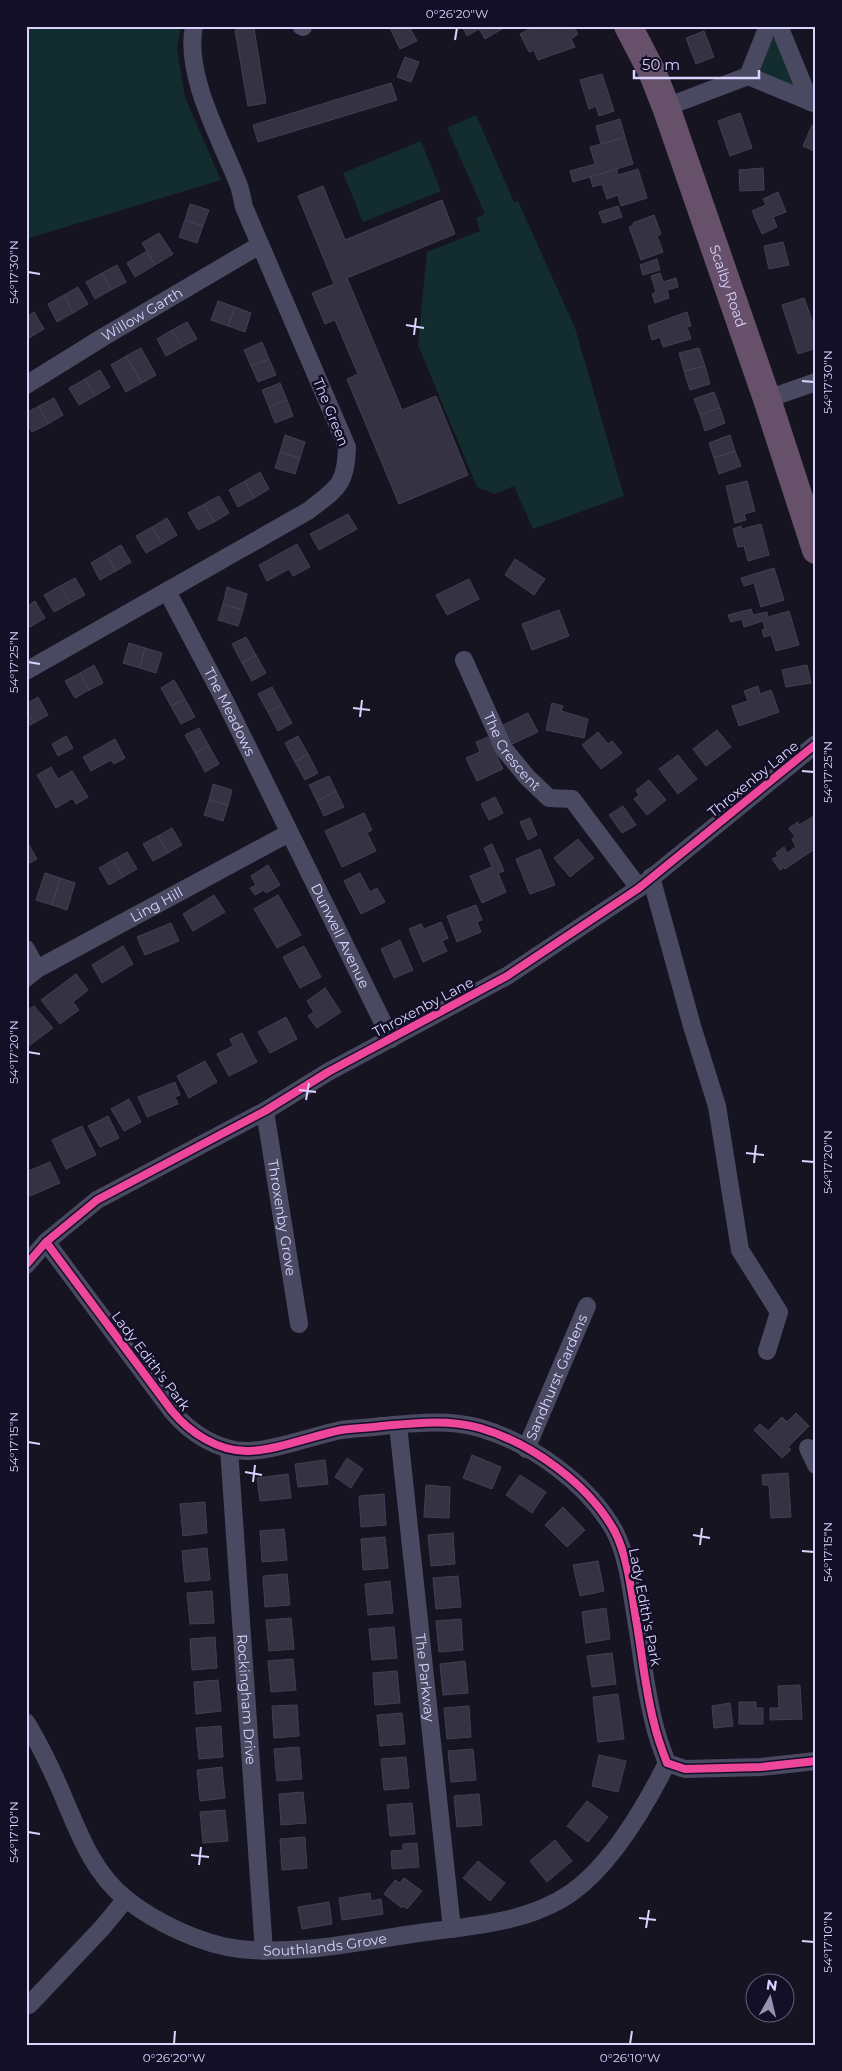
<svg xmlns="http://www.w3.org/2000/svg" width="842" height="2071" viewBox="0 0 842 2071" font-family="Montserrat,sans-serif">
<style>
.green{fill:#132c2d}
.building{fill:#343243;stroke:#433f54}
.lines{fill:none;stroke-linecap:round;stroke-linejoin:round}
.street{stroke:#4a4962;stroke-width:18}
.highway{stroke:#67516a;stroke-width:28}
.cycleway-casing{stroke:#130f26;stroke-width:11}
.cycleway{stroke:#ed469a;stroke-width:8}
.ticks{fill:none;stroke:#d9d4ff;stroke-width:2}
.labels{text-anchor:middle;stroke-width:5;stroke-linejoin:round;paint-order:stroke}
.street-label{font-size:14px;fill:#d9d4ff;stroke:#130f26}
.neatline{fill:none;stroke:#d9d4ff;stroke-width:2}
.ticks-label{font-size:12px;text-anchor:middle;fill:#d9d4ff}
</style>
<rect width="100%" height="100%" fill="#161421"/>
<path class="green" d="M26,26H181L177,48L185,97L221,180L26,239Z
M776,37L796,81L793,87L759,72L770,40Z
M476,115L514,202L511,203L518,201L575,328L624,496L533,529L514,486L495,494L477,487L418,345L427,252L480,231L476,218L485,214L447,128Z
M421,141L441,191L363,222L343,173Z"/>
<path class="building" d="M389,26H409L417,41L400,49Z
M462,26H507L485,39L479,29L467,36Z
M535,26H573L578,34L571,39L575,47L538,60L534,50L529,52L520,34Z
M254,28L266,103L248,106L235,30Z
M704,31L714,57L696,64L686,38Z
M405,57L419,62L411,82L397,77Z
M602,74L614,111L599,116L596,106L589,109L580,80Z
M391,83L397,100L258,142L253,125Z
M740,113L752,148L730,156L718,121Z
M620,119L625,137L601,144L596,126Z
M812,125L816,126V152L803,146Z
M625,137L633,164L573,182L570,171L595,164L590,147Z
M763,168L764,190L740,191L739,170Z
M617,169L618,175L638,169L647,198L621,206L618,195L607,199L602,184L593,187L590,177Z
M323,186L345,240L442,200L455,234L347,278L402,410L436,396L468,475L399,504L347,379L358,374L335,320L325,324L312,293L334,284L298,196Z
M778,192L786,212L773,217L777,227L762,234L752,211L766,205L763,199Z
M190,204L209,210L203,226L185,220Z
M618,206L622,217L603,223L599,212Z
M654,215L661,234L657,236L663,252L641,260L629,227L634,225L633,223Z
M185,220L203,226L197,243L179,237Z
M159,233L173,254L155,265L142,243Z
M783,242L789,265L769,269L764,246Z
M147,251L155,265L135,277L127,263Z
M657,259L660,270L643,275L640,265Z
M117,265L126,282L111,290L102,273Z
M102,273L111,290L95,299L86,282Z
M660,273L663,282L676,278L678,287L667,290L669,298L655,303L652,294L656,292L651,276Z
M78,287L88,304L73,313L64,295Z
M64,295L73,313L57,322L48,304Z
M804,298L816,331V348L798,354L782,305Z
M218,301L235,307L228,326L211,320Z
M235,307L251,313L245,332L228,326Z
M34,312L44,329L29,338L26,334V317Z
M687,312L691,326L687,327L691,339L663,347L660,337L652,340L648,326Z
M187,322L197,339L182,347L172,330Z
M172,330L182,347L166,356L157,339Z
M262,342L269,359L251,366L244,350Z
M141,348L156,375L142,383L126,356Z
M699,348L705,366L684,371L679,353Z
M126,356L142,383L126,392L111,365Z
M269,359L276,375L258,382L251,366Z
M705,366L710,384L690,390L684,371Z
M100,370L110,387L95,396L85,379Z
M85,379L95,396L79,405L69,388Z
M280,383L287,400L269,407L262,390Z
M714,392L720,408L700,415L694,399Z
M54,398L63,415L48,424L39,406Z
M287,400L293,416L275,423L269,407Z
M39,406L48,424L32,432L26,422V413Z
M720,408L725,423L705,431L700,415Z
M285,435L305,442L300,458L280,452Z
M730,435L735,451L714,458L709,443Z
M735,451L741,466L719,474L714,458Z
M280,452L300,458L295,474L275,468Z
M260,472L269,489L254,498L245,481Z
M245,481L254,498L238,507L229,490Z
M747,481L755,511L744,514L746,520L735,523L726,486Z
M219,496L229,513L214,522L204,504Z
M204,504L214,522L198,530L188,513Z
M348,514L357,529L319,550L310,534Z
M167,518L177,535L162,544L152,527Z
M761,524L769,555L748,561L744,546L738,547L733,529L741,526L742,529Z
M152,527L162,544L146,553L136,536Z
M297,544L310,567L293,576L289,569L267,581L259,565Z
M121,545L131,562L116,571L106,554Z
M106,554L116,571L100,580L91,563Z
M515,559L545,579L534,595L505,575Z
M774,568L784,600L761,607L754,583L744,586L741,578Z
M75,578L85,595L70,603L60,586Z
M469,579L479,599L447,615L436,595Z
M60,586L70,603L54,612L44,595Z
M227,587L247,594L243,610L223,604Z
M35,601L45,618L30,627L26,620V607Z
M223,604L243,610L238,626L218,620Z
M751,609L753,615L767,612L768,617L789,611L799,645L776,651L771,635L764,637L762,630L765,629L763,621L744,627L742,619L731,622L728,615Z
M559,610L569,636L532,650L522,624Z
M246,637L256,655L242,663L232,644Z
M129,643L145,648L140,668L123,663Z
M145,648L162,653L156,673L140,668Z
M256,655L266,673L252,681L242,663Z
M94,665L103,683L89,690L80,673Z
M807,665L811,683L786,687L782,670Z
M80,673L89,690L75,698L65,681Z
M174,680L185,699L171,706L161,688Z
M758,686L760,694L771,690L779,712L739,726L732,706L748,701L744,691Z
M272,687L282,705L268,712L258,694Z
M38,697L48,715L34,723L26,709V704Z
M185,699L195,717L181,724L171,706Z
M552,703L563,706L561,711L588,719L584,738L546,730Z
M282,705L292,723L278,731L268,712Z
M26,709L34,723L26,727Z
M528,713L538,732L510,745L501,726Z
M199,728L209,746L195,753L185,735Z
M717,730L731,747L706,766L693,749Z
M598,732L608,744L612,741L622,753L601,769L582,745Z
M66,736L73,748L58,756L52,744Z
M298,736L308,754L295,762L285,743Z
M488,737L503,769L477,781L466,758L480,752L476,742Z
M115,739L125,758L114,764L111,760L91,771L83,757Z
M209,746L219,764L205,772L195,753Z
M308,754L318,773L305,780L295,762Z
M678,755L697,779L678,794L659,769Z
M51,767L58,779L72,771L88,797L76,804L73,798L56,808L37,775Z
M329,776L336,791L317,801L309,785Z
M649,780L666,800L647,815L634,799L639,795L636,790Z
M213,784L232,790L228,805L209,800Z
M336,791L344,807L324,816L317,801Z
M495,797L503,813L489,820L481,804Z
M209,800L228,805L223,821L204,815Z
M623,806L636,825L622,833L609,815Z
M364,813L372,830L367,833L376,851L342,867L325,831Z
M814,816L816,818V848L785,869L784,867L780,870L772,859L778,856L776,853L784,847L787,853L796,847L792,839L795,837L789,828L798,822L799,825Z
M530,818L537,835L528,840L520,822Z
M172,828L182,845L168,853L158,836Z
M158,836L168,853L153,861L143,844Z
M578,839L594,858L570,877L554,858Z
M492,844L504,871L498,873L506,892L482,903L470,876L492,867L484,848Z
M29,845L37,859L26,865V847Z
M540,849L555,885L530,894L516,859Z
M127,852L137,869L123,877L113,860Z
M113,860L123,877L109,885L99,868Z
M268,865L280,885L266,893L264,890L255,895L250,888L256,885L251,876Z
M45,873L60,878L52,905L36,900Z
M360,873L370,892L377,888L385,902L361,914L344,881Z
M60,878L75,883L67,910L52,905Z
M214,895L225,912L193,931L183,914Z
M278,895L301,935L277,948L254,909Z
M476,905L482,920L477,922L481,932L457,942L447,916Z
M441,922L448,938L442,941L447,951L423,962L409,929L421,924L424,929Z
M171,923L179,941L145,955L137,937Z
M400,940L413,970L394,978L381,949Z
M123,946L133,964L102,983L92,965Z
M304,946L321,977L300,988L283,957Z
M76,974L88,990L73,1002L79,1010L60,1024L41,1000Z
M325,988L341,1012L317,1028L308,1016L314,1012L307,1001Z
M34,1006L53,1028L26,1048V1011Z
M286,1017L297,1039L270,1053L258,1032Z
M242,1033L257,1062L229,1076L217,1054L233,1046L230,1039Z
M205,1061L217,1082L189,1098L177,1076Z
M175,1082L180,1095L175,1097L178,1104L147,1117L138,1097Z
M129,1099L141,1122L124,1131L111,1109Z
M108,1116L119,1138L100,1147L88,1126Z
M82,1126L96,1155L66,1169L52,1140Z
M50,1162L60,1183L30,1196L26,1187V1172Z
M796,1413L809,1426L788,1447L791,1450L782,1458L754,1430L760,1424L768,1431L782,1417L787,1422Z
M472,1455L501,1467L492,1489L463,1478Z
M347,1458L363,1469L351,1488L335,1477Z
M325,1460L328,1484L298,1487L295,1464Z
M788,1473L791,1517L771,1518L769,1485H763L762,1475Z
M288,1474L291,1498L260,1501L257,1478Z
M520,1475L546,1492L532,1513L506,1495Z
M426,1485L450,1487L449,1518L424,1517Z
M384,1494L386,1525L361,1527L359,1496Z
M205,1502L207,1533L183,1536L180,1504Z
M563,1507L585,1530L567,1547L545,1525Z
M284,1529L287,1560L262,1562L260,1531Z
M453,1533L455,1564L431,1566L428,1535Z
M385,1537L388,1568L363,1570L361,1539Z
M207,1548L210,1580L185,1582L182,1551Z
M598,1561L604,1591L580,1596L573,1565Z
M287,1574L290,1605L265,1607L263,1576Z
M458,1576L461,1607L436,1609L433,1578Z
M390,1581L393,1613L368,1615L365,1584Z
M212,1591L214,1623L190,1624L187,1593Z
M606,1608L610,1639L586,1643L582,1612Z
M291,1618L294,1649L269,1651L266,1620Z
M461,1619L463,1650L439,1652L436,1621Z
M394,1627L397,1658L372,1660L369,1629Z
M215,1637L217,1668L192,1670L190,1639Z
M612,1653L616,1684L592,1687L587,1656Z
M293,1659L296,1690L271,1692L268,1661Z
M465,1661L468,1693L443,1695L440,1664Z
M397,1671L400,1703L375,1705L373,1673Z
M218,1680L221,1711L196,1714L194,1682Z
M800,1685L802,1719L770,1720V1708H779L778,1686Z
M618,1694L624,1739L598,1742L593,1697Z
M739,1702H756V1708H763V1724H739Z
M730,1703L733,1726L714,1728L712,1706Z
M297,1705L299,1736L274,1738L272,1706Z
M469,1706L471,1737L447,1739L444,1708Z
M402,1713L405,1744L380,1746L377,1715Z
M221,1726L223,1757L199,1759L196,1728Z
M299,1747L302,1779L277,1781L274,1749Z
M473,1749L476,1780L451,1782L448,1751Z
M599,1755L626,1761L618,1792L592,1786Z
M406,1757L409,1788L384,1790L381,1759Z
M222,1767L225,1798L200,1801L197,1770Z
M303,1792L306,1823L281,1825L279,1794Z
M479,1794L482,1825L457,1827L454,1796Z
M587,1801L608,1817L588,1842L567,1826Z
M412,1803L415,1834L390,1836L387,1805Z
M225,1810L228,1841L203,1843L200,1812Z
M305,1837L307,1868L282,1870L280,1839Z
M555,1840L572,1861L547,1882L530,1861Z
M417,1843L419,1867L392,1869L391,1851L403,1850V1844Z
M478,1861L505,1883L490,1901L463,1878Z
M404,1878L422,1891L407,1909L404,1906L402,1908L384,1894L395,1880L400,1883Z
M370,1893L371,1901L381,1899L383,1914L342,1920L339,1898Z
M329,1902L332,1924L302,1929L298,1907Z"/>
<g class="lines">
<g class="street">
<path d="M301,26L303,27"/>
<path d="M779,26L810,102"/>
<path d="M748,76L768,26"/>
<path d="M666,107L748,76L816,104"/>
<path id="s1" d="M26,385L105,336L260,245"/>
<path d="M767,399L816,382"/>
<path id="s2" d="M167,591L226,703L391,1039"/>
<path id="s3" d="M464,660L504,749L527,777L549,798L572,799L639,888"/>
<path d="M26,671L308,511C337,488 346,486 347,447L244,207C242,199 241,189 237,181C220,138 184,74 194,26"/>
<path d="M651,877L692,1026L717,1106L740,1250L779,1312L767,1351"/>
<path d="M26,949L37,969"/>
<path id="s4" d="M26,978L37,969L289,833"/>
<path id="s5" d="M265,1111L299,1324"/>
<path d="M46,1242L172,1411C190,1433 219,1452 249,1451C277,1450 312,1436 341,1430C355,1428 369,1428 382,1426C415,1423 448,1419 480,1428C531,1443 589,1484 615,1532C628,1558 631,1590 636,1619C642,1653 645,1689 654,1723C657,1737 662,1750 667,1763L685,1769L761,1767L816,1761"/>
<path d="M26,1265L46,1242L97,1200L265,1111L328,1072L507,976L639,888L816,744"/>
<path id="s6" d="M398,1425L452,1929"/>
<path d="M808,1448L816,1465"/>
<path id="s7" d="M229,1449L264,1951"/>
<path id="s8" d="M526,1449L587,1306"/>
<path id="s9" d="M26,1722C39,1743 50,1766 60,1789C77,1828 91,1871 126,1899C155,1922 202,1945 240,1949C296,1955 351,1943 406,1935C461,1926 523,1926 571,1893C612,1864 645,1807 667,1763"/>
<path d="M29,2005L102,1928L126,1899"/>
</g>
<path class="highway" id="s10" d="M628,26L653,74L666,107L767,399L816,550"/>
<defs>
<path id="cycleway" d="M46,1242L172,1411C190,1433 219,1452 249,1451C277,1450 312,1436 341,1430C355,1428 369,1428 382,1426C415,1423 448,1419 480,1428C531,1443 589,1484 615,1532C628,1558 631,1590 636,1619C642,1653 645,1689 654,1723C657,1737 662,1750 667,1763L685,1769L761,1767L816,1761
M26,1265L46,1242L97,1200L265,1111L328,1072L507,976L639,888L816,744"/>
</defs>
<use href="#cycleway" class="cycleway-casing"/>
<use href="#cycleway" class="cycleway"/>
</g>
<path class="ticks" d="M455,40L457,28M28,272L40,274M406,325L424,328M414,335L416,318M802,381L814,382M28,662L40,664M353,708L370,710M360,717L362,700M802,771L814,772M28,1052L40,1054M299,1090L316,1092M306,1100L309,1083M746,1153L764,1155M802,1161L814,1162M754,1163L756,1145M28,1442L40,1444M245,1472L262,1475M253,1482L255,1465M693,1535L710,1538M700,1545L702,1528M802,1551L814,1552M28,1832L40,1834M191,1855L209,1857M199,1865L201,1847M639,1918L656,1920M646,1928L649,1910M802,1941L814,1942M174,2044L175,2031M630,2044L632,2031"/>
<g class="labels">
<g class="street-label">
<text dy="5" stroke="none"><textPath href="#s10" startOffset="279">Scalby Road</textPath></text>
<text dy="5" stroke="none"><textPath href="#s1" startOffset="136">Willow Garth</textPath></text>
<text transform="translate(331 412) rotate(68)" y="5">The Green</text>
<text dy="5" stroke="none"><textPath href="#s2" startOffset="136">The Meadows</textPath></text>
<text dy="5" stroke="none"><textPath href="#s3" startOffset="104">The Crescent</textPath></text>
<text transform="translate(753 779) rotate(-39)" y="5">Throxenby Lane</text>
<text dy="5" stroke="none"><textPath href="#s4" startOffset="150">Ling Hill</textPath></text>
<text dy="5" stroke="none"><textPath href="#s2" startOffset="386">Dunwell Avenue</textPath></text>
<text transform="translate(423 1007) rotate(-28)" y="5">Throxenby Lane</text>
<text dy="5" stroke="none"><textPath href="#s5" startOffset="108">Throxenby Grove</textPath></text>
<text transform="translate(151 1361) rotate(53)" y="5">Lady Edith's Park</text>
<text dy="5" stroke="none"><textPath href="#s8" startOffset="78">Sandhurst Gardens</textPath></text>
<text transform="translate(645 1607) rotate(79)" y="5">Lady Edith's Park</text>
<text dy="5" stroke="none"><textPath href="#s6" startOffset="254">The Parkway</textPath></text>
<text dy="5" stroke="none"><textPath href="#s7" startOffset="251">Rockingham Drive</textPath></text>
<text dy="5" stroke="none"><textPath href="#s9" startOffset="416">Southlands Grove</textPath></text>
</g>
</g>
<rect width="842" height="2071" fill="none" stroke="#130f26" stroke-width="55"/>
<g transform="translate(770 1998) rotate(8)"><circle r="24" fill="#130f26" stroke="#625e7d"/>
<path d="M0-4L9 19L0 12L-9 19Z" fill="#9591b1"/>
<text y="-8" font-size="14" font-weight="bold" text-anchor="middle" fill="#d9d4ff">N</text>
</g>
<path d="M634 70v8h125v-8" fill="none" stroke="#d9d4ff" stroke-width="2.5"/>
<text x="642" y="70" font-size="15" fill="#d9d4ff" stroke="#130f26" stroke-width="4" paint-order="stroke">50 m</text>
<rect x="28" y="28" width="786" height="2016" class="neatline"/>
<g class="ticks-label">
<text x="457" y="18">0°26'20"W</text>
<text transform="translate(14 272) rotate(-90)" y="4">54°17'30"N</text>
<text transform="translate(828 382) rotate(-90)" y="4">54°17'30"N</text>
<text transform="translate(14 662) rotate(-90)" y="4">54°17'25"N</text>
<text transform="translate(828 772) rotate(-90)" y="4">54°17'25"N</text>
<text transform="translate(14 1052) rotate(-90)" y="4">54°17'20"N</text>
<text transform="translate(828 1162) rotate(-90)" y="4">54°17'20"N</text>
<text transform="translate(14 1442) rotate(-90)" y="4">54°17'15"N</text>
<text transform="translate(828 1552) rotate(-90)" y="4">54°17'15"N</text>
<text transform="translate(14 1832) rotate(-90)" y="4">54°17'10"N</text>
<text transform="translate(828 1942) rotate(-90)" y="4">54°17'10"N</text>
<text x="174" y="2062">0°26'20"W</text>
<text x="630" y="2062">0°26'10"W</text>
</g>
</svg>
